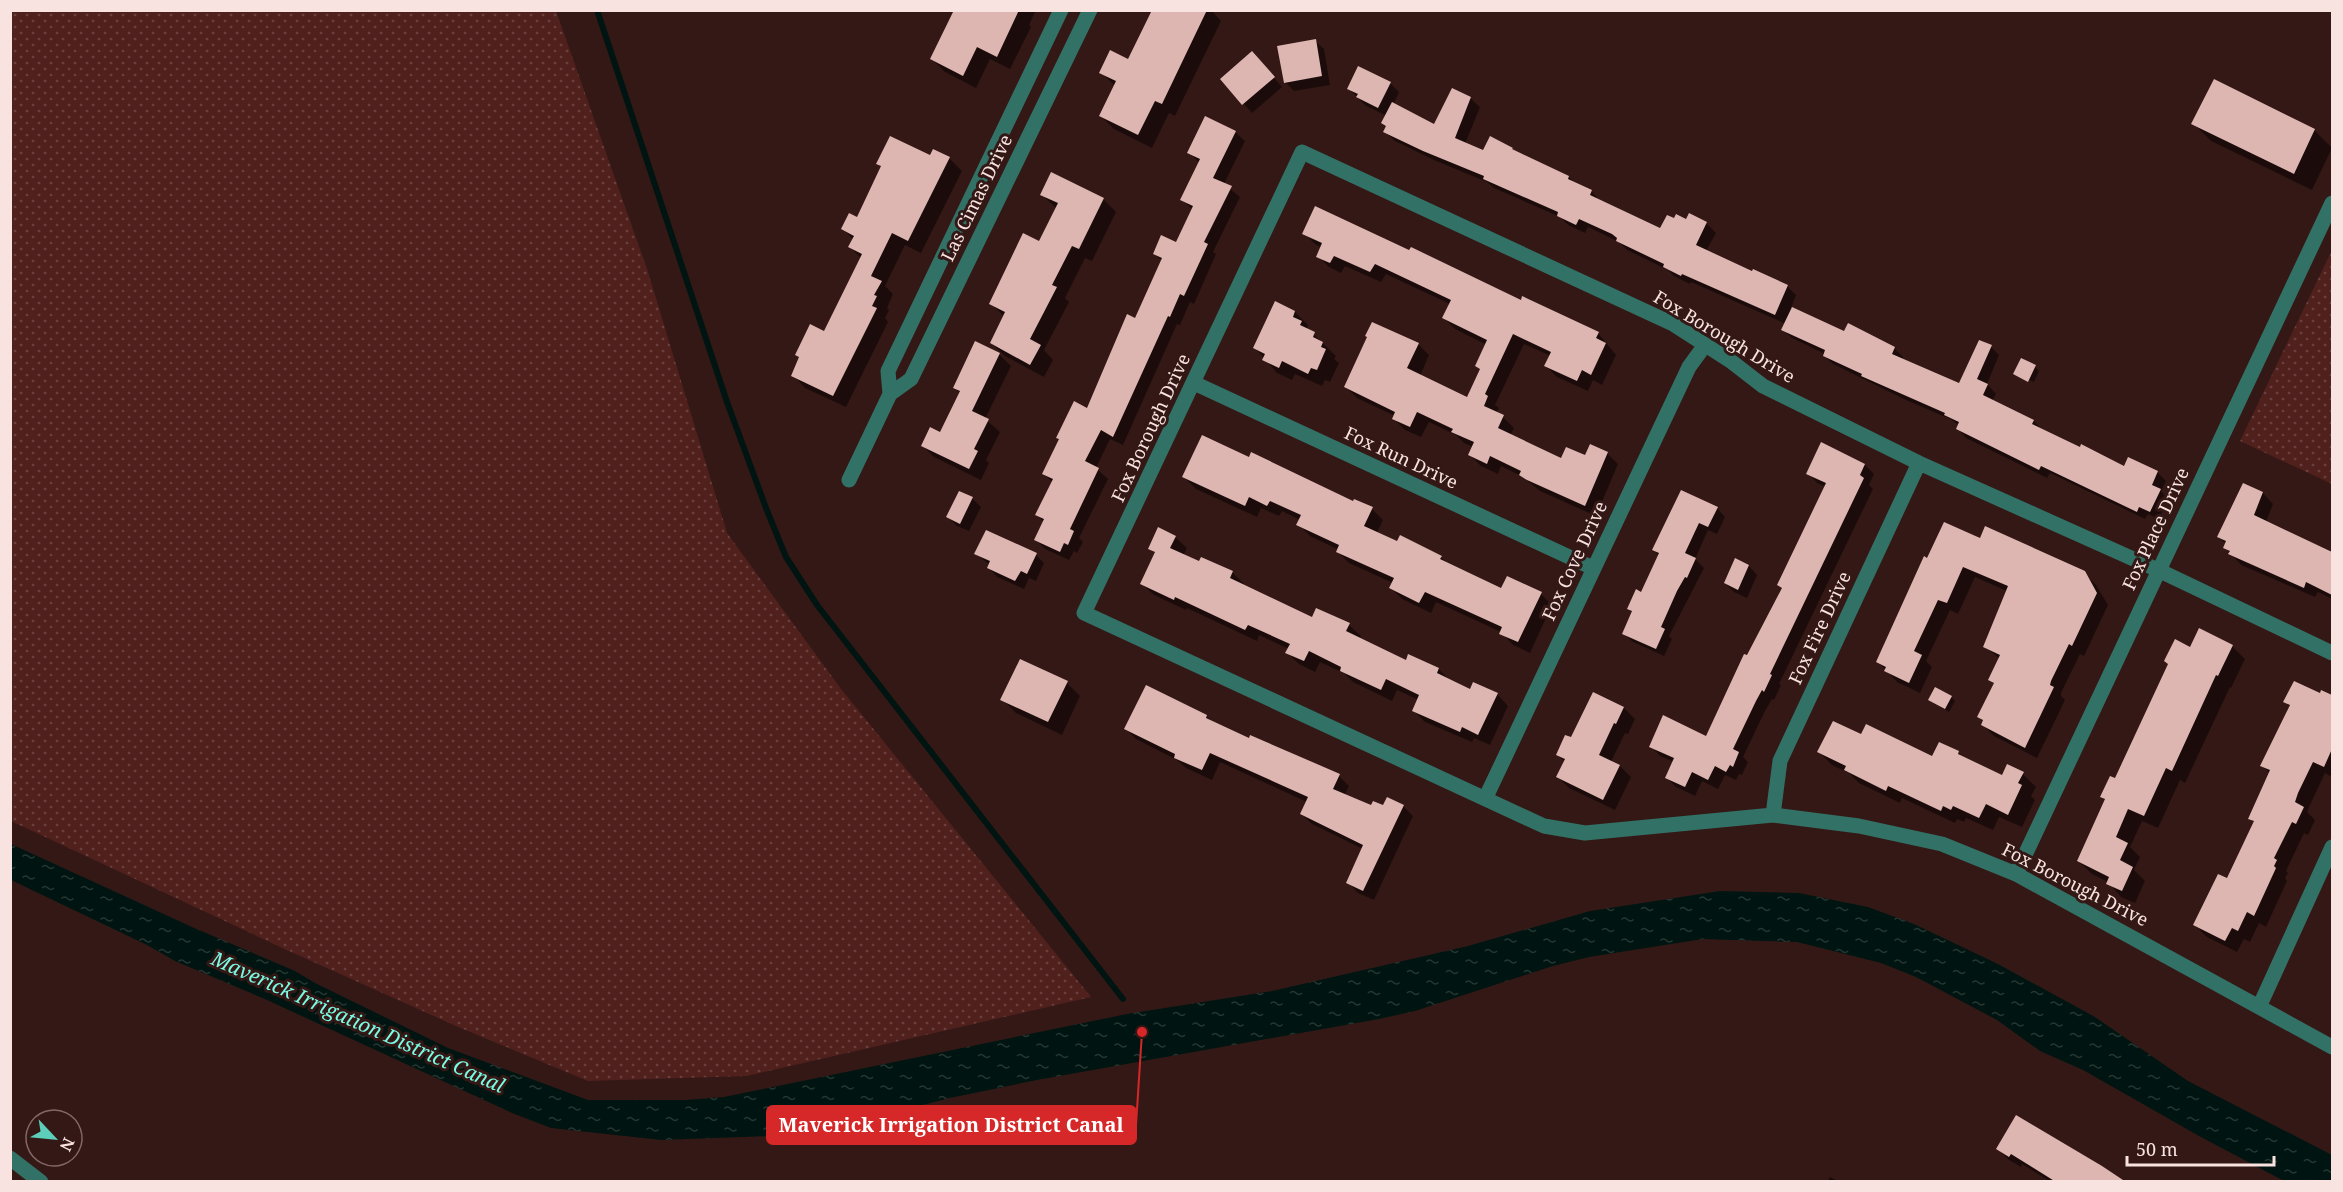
<svg xmlns="http://www.w3.org/2000/svg" width="2343" height="1192" viewBox="0 0 2343 1192" font-family="'Noto Serif',serif">
<style>
.grass{fill:url(#grass-dots)}
.water{fill:url(#water-ripples)}
.shadow{fill:#0007}
.lines{fill:none;stroke-linecap:round;stroke-linejoin:round}
.stream{stroke:#001511;stroke-width:6}
.building{fill:#ddb6b2}
.street{stroke:#327166;stroke-width:15}
.labels{text-anchor:middle;stroke-width:6;stroke-linejoin:round;paint-order:stroke}
.street-label{font-size:18px;fill:#f8e3e1;stroke:#341815}
.water-label{font-size:20px;font-style:italic;fill:#7afbe4;stroke:#341815}
.leader{fill:none;stroke:#d62828;stroke-width:2}
.callout-dot{fill:#d62828;stroke:#341815;stroke-width:2}
.callout{fill:#d62828;stroke:#d62828;stroke-width:2}
.callout-label{font-size:20px;text-anchor:middle;font-weight:bold;fill:#fff}
</style>
<defs>
<pattern id="grass-dots" width="8" height="8" patternUnits="userSpaceOnUse" patternTransform="scale(1.5)"><rect width="8" height="8" fill="#50201d"/><path d="M2 2h.1M6 6h.1" fill="none" stroke="#6a403e" stroke-width="1.8" stroke-linecap="round"/></pattern>
<pattern id="water-ripples" width="26" height="14" patternUnits="userSpaceOnUse" patternTransform="scale(1.5)"><rect width="26" height="14" fill="#001511"/><path d="M2 4q2-2 4 0t4 0M15 11q2-2 4 0t4 0" fill="none" stroke="#263733"/></pattern>
</defs>
<rect width="100%" height="100%" fill="#341815"/>
<path class="grass" d="M11,10L556,11L648,272L727,533L841,689L1091,997L747,1076L588,1081L456,1026L289,951L11,821Z
M2332,250V484L2240,441Z"/>
<path class="water" d="M11,844L192,927L295,971L315,983L448,1048L588,1100H686L724,1097L1127,1014L1272,991L1468,946L1590,911L1720,891L1799,893L1868,907L1914,924L1998,964L2095,1017L2188,1081L2332,1155V1181H2284L2199,1136L2083,1070L2040,1051L1997,1020L1916,977L1881,963L1797,942L1703,939L1589,957L1553,966L1415,1011L1379,1019L1037,1080L950,1098L849,1124L769,1136L661,1140L551,1128L512,1113L267,1000L175,961L147,945L11,880Z"/>
<path class="shadow" d="M956,10H1036L1029,25L1031,27L1010,69L990,59L976,88L945,72L932,59Z
M1149,10H1211L1221,21L1175,116L1169,113L1152,148L1114,129L1100,115L1115,86L1101,72L1129,61L1152,13Z
M1315,41L1324,49L1330,85L1294,91L1285,82Z
M1260,62L1282,87L1252,113L1222,79Z
M1390,83L1399,92L1393,105L1435,126L1470,98L1480,107L1465,144L1484,152L1512,149L1516,153L1569,177L1576,184L1591,191L1601,202L1661,230L1687,221L1706,223L1716,233L1706,251L1787,286L1796,295L1791,308L1845,333L1894,348L1903,357L1902,360L1960,385L1991,347L1999,355L1987,384L1996,394L1992,401L2034,421L2042,430L2124,468L2128,459L2158,473L2166,481L2161,491L2168,499L2159,519L2148,514L2145,519L2050,473L2047,478L1966,438L1958,429L1959,425L1950,419L1906,400L1833,364L1824,356L1825,354L1792,338L1783,330L1786,324L1691,282L1690,284L1674,276L1668,270L1627,250L1619,242L1588,227L1585,233L1568,225L1560,217L1494,188L1487,182L1434,160L1395,141L1385,132L1387,127V116L1366,106L1348,88Z
M2193,123L2314,130L2332,148L2312,190L2211,141Z
M1235,132L1245,141L1224,184L1240,197L1213,252L1216,254L1194,304L1190,302L1180,325L1177,324L1123,445L1110,439L1096,468L1108,479L1079,538L1083,542L1077,553L1074,551L1069,560L1045,549L1036,540L1044,522L1037,515L1053,483L1044,474L1060,440L1088,410L1135,320L1162,261L1154,253L1177,244L1193,210L1182,200L1200,163L1189,153Z
M934,151L950,159L962,171L921,253L905,245L885,286L893,294L887,308L889,310L885,318L888,322L846,407L805,388L793,375L825,333L862,259L850,247L854,240L843,229L858,219L882,168L878,163L931,157Z
M1042,195L1103,199L1116,212L1092,261L1085,258L1065,298L1069,302L1044,350L1053,360L1044,377L1005,356L991,343L1005,317L991,304L1040,243L1057,209Z
M1304,233L1521,302L1598,333L1616,355L1602,385L1593,380L1588,391L1557,377L1546,366L1551,356L1524,344L1495,405L1499,408L1496,413L1503,417L1514,428L1510,436L1562,460L1607,453L1618,464L1596,516L1540,491L1521,476L1501,466L1498,474L1481,466L1470,455L1473,447L1464,443L1456,435L1429,422L1421,437L1405,430L1394,419L1395,416L1357,398L1346,387L1418,344L1429,355L1420,376L1468,399L1481,370L1487,345L1455,329L1444,318L1450,304L1386,274L1381,282L1345,266L1341,273L1329,267L1318,256L1322,248L1315,244Z
M1295,312L1308,325L1307,328L1336,356L1334,359L1339,363L1330,382L1325,380L1322,386L1295,374L1292,380L1277,373L1255,348Z
M999,354L1011,366L985,419L1000,432L986,460L989,463L981,480L934,457L923,446L940,434L960,393L955,388Z
M2035,367L2039,371L2034,382L2017,375Z
M1865,465L1874,474L1869,485L1873,489L1779,684L1781,685L1774,700L1772,699L1765,711L1743,757L1748,762L1742,775L1739,774L1736,780L1725,775L1718,789L1702,781L1695,796L1676,787L1667,778L1674,762L1660,756L1651,746L1706,738L1783,589L1826,487L1817,483L1808,473Z
M1184,477L1354,503L1372,509L1383,520L1377,533L1398,543L1441,557L1449,565L1502,590L1541,594L1552,605L1530,653L1513,645L1501,632L1436,602L1431,613L1402,599L1391,588L1393,583L1349,563L1338,552L1339,550L1310,536L1298,524L1300,520L1282,511L1279,516L1261,508L1257,517L1196,489Z
M2244,485L2263,493L2273,504L2266,522L2332,555V599L2318,592L2315,597L2241,565L2225,547L2226,544L2218,537Z
M972,498L981,507L969,531L957,526L948,517Z
M1717,508L1725,517L1717,534L1708,530L1695,559L1704,568L1669,636L1672,639L1664,656L1633,642L1624,634L1633,613L1629,609L1641,594L1659,556L1654,550Z
M1175,537L1187,548L1183,556L1232,572L1244,584L1243,586L1313,619L1317,610L1349,625L1361,636L1359,639L1407,662L1409,656L1439,669L1451,682L1471,691L1497,694L1508,706L1490,745L1474,738L1472,742L1425,722L1414,711L1419,700L1397,690L1392,701L1353,682L1344,673L1320,662L1315,672L1299,664L1287,653L1289,649L1259,635L1257,641L1187,608L1186,610L1154,595L1142,584L1156,554L1150,548Z
M1981,540L2084,573L2096,585L2108,605L2084,656L2080,654L2061,693V696L2065,700L2037,758L1994,736L1983,725L1984,722L1979,717L1995,685L1990,680L2000,659L1984,646L2009,592L1975,577L1958,614L1950,610L1926,661L1932,667L1920,693L1897,682L1878,662L1928,560Z
M976,554L1036,555L1044,563L1036,581L1029,578L1024,589L997,577L989,568L990,565Z
M1736,560L1749,566L1757,575L1747,598L1734,592L1725,583Z
M2232,646L2245,659L2231,688L2230,687L2185,783L2180,780L2158,828L2142,821L2130,847L2140,857L2134,870L2145,881L2135,903L2121,897L2108,882L2092,874L2078,861L2106,801L2102,797L2115,780L2191,649Z
M1067,683L1080,696L1062,735L1016,713L1002,699Z
M2322,692L2332,697V777L2325,773L2310,805L2307,812L2315,820L2308,835L2304,833L2286,871L2288,873L2285,878L2287,881L2266,927L2259,923L2250,942L2244,939L2237,952L2207,937L2195,925L2227,880L2255,823L2250,818L2270,773L2262,766L2291,707L2285,701L2320,695Z
M1594,694L1624,708L1635,719L1628,734L1625,733L1611,762L1620,766L1631,777L1615,810L1569,788L1558,777L1565,762L1557,754L1572,739Z
M1951,697L1955,701L1949,712L1930,700Z
M1206,716L1213,722L1249,740L1339,776L1349,786L1344,796L1372,807L1403,806L1413,816L1374,900L1358,893L1348,882L1363,849L1312,824L1301,814L1307,802L1220,762L1212,780L1186,768L1177,760L1136,739L1126,729Z
M1862,736L1933,758L1958,752L1964,759L2002,777L2023,774L2036,787L2031,796L2035,800L2022,827L1999,817L1993,830L1966,818L1964,822L1957,819L1955,823L1902,798L1900,803L1859,783L1849,773L1832,765L1819,752Z
M1998,1149L2124,1182H2051L2022,1164L2021,1167L2009,1160Z
M1830,1177L1840,1182H1827Z"/>
<g class="lines">
<path class="stream" d="M597,10L727,402L766,508L786,557L817,605L1123,999"/>
</g>
<path class="building" d="M954,10H1019L997,57L977,47L963,76L930,59Z
M1152,10H1207L1162,104L1155,101L1138,135L1099,116L1116,81L1099,73L1110,50L1128,59Z
M1316,39L1322,76L1284,83L1277,46Z
M1252,51L1275,77L1242,105L1220,79Z
M1358,66L1391,82L1378,108L1356,97L1358,94L1347,89Z
M2214,79L2315,129L2294,174L2191,124Z
M1452,88L1471,97L1455,138L1483,150L1490,136L1513,148L1512,149L1569,176L1568,179L1592,190L1590,195L1660,228L1667,215L1674,218L1676,214L1686,219L1689,213L1707,222L1696,245L1752,271L1753,269L1788,285L1775,315L1682,274L1681,276L1663,267L1664,264L1616,241L1617,238L1612,234L1579,219L1576,225L1557,216L1558,212L1483,179L1484,176L1423,151L1383,132L1386,126L1381,123L1392,102L1434,124Z
M1205,116L1236,131L1213,178L1232,186L1204,242L1208,244L1184,296L1180,294L1170,317L1168,316L1113,437L1101,430L1085,461L1099,468L1070,529L1074,531L1068,545L1064,543L1060,552L1034,540L1044,519L1035,515L1053,479L1042,474L1059,439L1056,438L1074,401L1087,408L1127,314L1135,318L1162,258L1153,254L1161,235L1176,242L1193,206L1180,200L1200,159L1187,153Z
M890,136L930,155L933,149L950,157L908,241L892,233L871,276L882,281L874,295L877,296L872,306L877,308L833,396L791,376L799,357L795,355L810,324L824,331L862,254L848,247L854,236L841,229L849,213L857,217L881,166L876,164Z
M1051,172L1104,198L1079,249L1072,246L1052,285L1057,287L1030,339L1041,345L1030,365L990,343L1005,312L989,304L1023,233L1039,241L1058,203L1040,195Z
M1315,206L1409,250L1411,247L1521,300L1522,296L1599,332L1596,338L1606,343L1591,375L1582,370L1577,381L1544,366L1551,352L1513,334L1485,394L1488,396L1484,406L1504,415L1498,428L1561,458L1566,447L1585,455L1590,444L1608,452L1585,506L1527,480L1519,475L1521,471L1490,456L1487,464L1468,455L1474,442L1451,432L1453,429L1417,412L1410,427L1392,419L1395,412L1344,387L1367,337L1365,336L1372,322L1419,343L1407,368L1467,397L1480,369L1475,366L1487,340L1442,318L1451,300L1375,264L1370,272L1334,256L1330,263L1316,257L1322,243L1302,234Z
M1275,301L1295,311L1293,317L1302,321L1300,325L1315,332L1313,337L1323,342L1321,347L1326,349L1317,370L1311,368L1308,374L1282,361L1279,368L1262,360L1265,354L1253,348Z
M1792,307L1844,331L1848,323L1895,347L1892,354L1959,383L1979,340L1992,345L1977,379L1988,384L1983,395L2034,420L2032,424L2080,447L2081,444L2124,466L2128,457L2158,471L2152,485L2161,489L2150,512L2139,507L2137,512L2041,466L2039,470L1956,429L1959,422L1944,415L1945,413L1861,376L1862,374L1823,356L1825,350L1781,330Z
M975,341L1000,353L972,411L989,419L974,449L978,451L969,469L921,446L930,427L940,432L960,391L953,388Z
M2021,358L2036,365L2028,382L2013,374Z
M1202,435L1249,457L1251,452L1353,501L1354,499L1373,507L1364,526L1397,541L1400,535L1442,556L1440,559L1501,588L1507,576L1542,592L1518,642L1499,634L1502,627L1425,592L1419,603L1389,588L1394,578L1336,552L1339,545L1296,525L1301,515L1270,501L1267,506L1249,497L1245,506L1182,477Z
M1821,442L1865,464L1860,475L1864,478L1770,674L1772,675L1764,692L1762,690L1756,701L1733,749L1739,752L1733,767L1730,765L1726,772L1715,766L1708,780L1692,772L1685,787L1665,778L1674,758L1649,747L1663,715L1706,736L1744,654L1747,655L1782,588L1777,585L1826,483L1806,474Z
M2243,483L2263,492L2254,515L2332,552V595L2306,582L2304,588L2228,554L2230,551L2223,548L2226,541L2217,537Z
M1681,490L1718,507L1708,527L1699,523L1685,553L1696,558L1687,578L1685,577L1677,591L1661,627L1665,629L1656,649L1622,634L1632,611L1627,609L1636,589L1641,592L1659,553L1652,550Z
M959,491L973,497L960,524L946,517Z
M1944,522L1980,538L1985,526L2085,571L2097,593L2072,646L2069,644L2051,681L2050,685L2054,687L2025,748L1981,725L1983,720L1977,717L1994,683L1988,680L2000,655L1983,647L2008,586L1963,567L1947,603L1938,600L1914,651L1922,655L1909,683L1884,671L1886,667L1876,662L1924,556L1927,558Z
M1158,527L1176,536L1170,548L1199,561L1201,557L1233,571L1230,578L1312,617L1316,608L1350,623L1346,631L1406,660L1408,654L1439,668L1437,673L1470,689L1473,682L1498,693L1478,735L1462,727L1460,732L1412,711L1419,695L1386,679L1381,690L1340,671L1341,667L1309,651L1304,661L1285,653L1290,644L1248,625L1245,630L1175,597L1174,600L1140,584L1155,552L1148,549Z
M986,530L1037,553L1027,574L1021,571L1015,581L987,568L990,561L974,554Z
M1735,558L1749,565L1738,590L1724,583Z
M2199,628L2233,645L2218,676L2216,675L2172,771L2166,768L2144,816L2128,809L2116,837L2128,843L2120,860L2133,867L2122,891L2106,884L2109,877L2077,861L2105,799L2100,797L2110,776L2115,778L2168,664L2164,661L2175,639L2190,647Z
M1020,659L1068,681L1048,722L1000,700Z
M2294,681L2320,693L2321,690L2332,695V749L2324,767L2313,762L2298,793L2295,802L2304,807L2296,824L2292,822L2274,858L2277,860L2274,866L2276,868L2254,916L2247,912L2238,931L2232,928L2225,941L2193,925L2218,874L2227,878L2254,821L2248,819L2270,770L2260,766L2290,705L2283,702Z
M1146,685L1207,715L1206,718L1249,738L1250,735L1340,774L1333,789L1371,805L1373,801L1383,805L1387,797L1404,805L1363,891L1346,883L1363,845L1300,814L1308,797L1210,753L1202,770L1174,758L1175,754L1124,729Z
M1935,687L1952,696L1945,709L1928,700Z
M1593,692L1624,707L1616,724L1614,723L1599,755L1620,765L1603,800L1556,777L1565,759L1556,755L1565,735L1571,737Z
M1833,721L1861,734L1866,724L1932,756L1939,742L1959,751L1958,754L2002,775L2007,764L2024,772L2018,783L2022,785L2008,815L1986,804L1979,818L1953,806L1951,810L1943,806L1941,811L1888,786L1886,791L1844,770L1846,766L1817,752Z
M2016,1115L2102,1166L2126,1182H2056L2011,1154L2009,1157L1996,1149Z"/>
<g class="lines">
<path class="street" d="M1194,383L1593,568
M890,394L888,371L1061,10
M849,480L890,394L911,379L1090,10
M2332,653L2158,570L1919,463L1763,386L1732,362L1673,324L1302,152L1084,613L1544,826L1585,833L1773,815L1859,826L1942,844L2016,874L2332,1047
M1486,797L1689,367L1705,345
M1773,815L1780,761L1919,463
M2016,874L2332,203
M2260,1005L2332,847
M10,1158L41,1182"/>
</g>
<g class="labels">
<g class="street-label">
<text transform="translate(977 198) rotate(-64)" y="6">Las Cimas Drive</text>
<text transform="translate(1724 337) rotate(31)" y="6">Fox Borough Drive</text>
<text transform="translate(1151 428) rotate(-65)" y="6">Fox Borough Drive</text>
<text transform="translate(1401 458) rotate(25)" y="6">Fox Run Drive</text>
<text transform="translate(2156 529) rotate(-65)" y="6">Fox Place Drive</text>
<text transform="translate(1575 561) rotate(-65)" y="6">Fox Cove Drive</text>
<text transform="translate(1820 628) rotate(-65)" y="6">Fox Fire Drive</text>
<text transform="translate(2075 885) rotate(27)" y="6">Fox Borough Drive</text>
</g>
<g class="water-label">
<text transform="translate(358 1022) rotate(24)" y="7">Maverick Irrigation District Canal</text>
</g>
</g>
<path class="leader" d="M1142 1032L1136 1125"/>
<circle class="callout-dot" cx="1142" cy="1032" r="6"/>
<rect class="callout" x="767" y="1106" width="369" height="38" rx="6"/>
<g class="callout-label">
<text x="951" y="1132">Maverick Irrigation District Canal</text>
</g>
<rect width="2343" height="1192" fill="none" stroke="#f8e3e1" stroke-width="24"/>
<g transform="translate(54 1138) rotate(116)"><circle r="28" fill="#341815" stroke="#826967" stroke-width="1.5"/>
<path d="M0-4.5L10 22L0 15L-10 22Z" fill="#5cceba"/>
<text y="-9" font-size="16" font-weight="bold" text-anchor="middle" fill="#f8e3e1">N</text>
</g>
<path d="M2127 1156v9h147v-9" fill="none" stroke="#f8e3e1" stroke-width="3"/>
<text x="2136" y="1156" font-size="18" fill="#f8e3e1" stroke="#341815" stroke-width="4.5" paint-order="stroke">50 m</text>
</svg>
